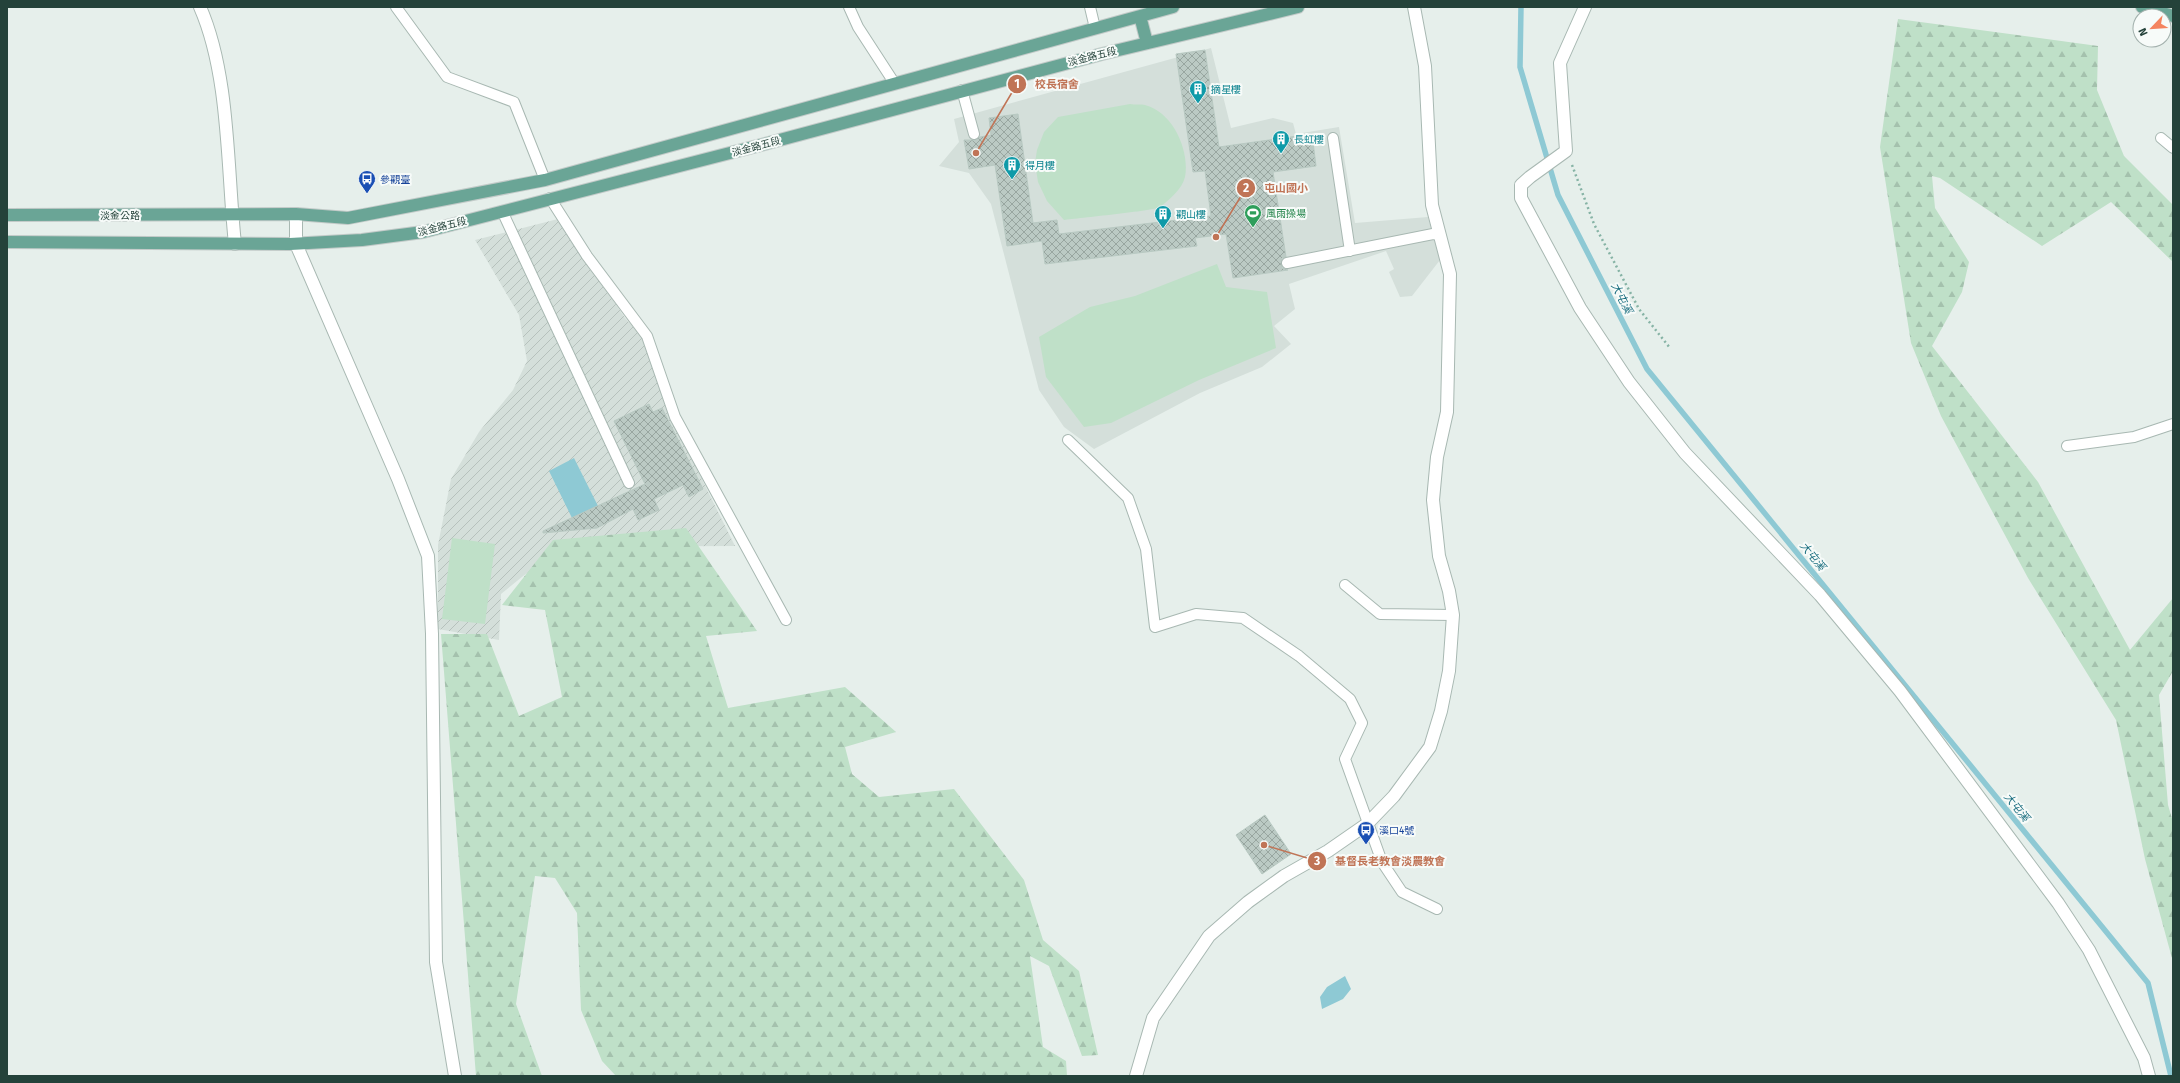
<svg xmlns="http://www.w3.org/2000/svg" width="2180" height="1083" viewBox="0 0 2180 1083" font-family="'Fira Sans','Noto Sans TC',sans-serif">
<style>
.built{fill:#d4dfda}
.industrial{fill:url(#industrial-furrows)}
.grass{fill:#bfe0c8}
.forest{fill:url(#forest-firs)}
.water{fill:#8ec9d4}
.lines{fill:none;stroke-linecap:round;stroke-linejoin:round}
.stream{stroke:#8ec9d4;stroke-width:5.5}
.building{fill:url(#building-cross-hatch);stroke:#b8c9c2}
.lane-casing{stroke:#a8b8b2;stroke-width:12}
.street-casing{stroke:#a8b8b2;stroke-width:14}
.primary-casing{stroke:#c2cac8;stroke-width:14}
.path{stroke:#86b3a5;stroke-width:2.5;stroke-dasharray:2 3;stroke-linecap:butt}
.lane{stroke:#fff;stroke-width:10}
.street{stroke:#fff;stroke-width:12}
.primary{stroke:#6aa596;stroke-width:12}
.labels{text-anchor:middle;stroke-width:4;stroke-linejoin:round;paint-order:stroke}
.street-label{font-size:10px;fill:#24423a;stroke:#f7fbf9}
.culture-label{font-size:10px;fill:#0d838f;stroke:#f7fbf9;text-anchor:start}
.transit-label{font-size:10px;fill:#164399;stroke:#f7fbf9;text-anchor:start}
.leisure-label{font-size:10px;fill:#27864d;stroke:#f7fbf9;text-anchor:start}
.water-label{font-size:11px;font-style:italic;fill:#1c6f80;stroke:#f7fbf9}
.leader{fill:none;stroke:#c07456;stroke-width:1.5}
.callout-dot{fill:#c07456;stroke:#f7fbf9;stroke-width:1.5}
.mark-label{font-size:12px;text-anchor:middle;font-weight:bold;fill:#fff}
.callout-label{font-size:11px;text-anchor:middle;font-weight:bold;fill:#c07456;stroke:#f7fbf9;stroke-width:4;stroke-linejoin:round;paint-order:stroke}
</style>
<defs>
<pattern id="industrial-furrows" width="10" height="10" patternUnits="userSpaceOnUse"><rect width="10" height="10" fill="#d4dfda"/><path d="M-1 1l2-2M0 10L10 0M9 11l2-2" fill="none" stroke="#b6c1bc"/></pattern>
<pattern id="forest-firs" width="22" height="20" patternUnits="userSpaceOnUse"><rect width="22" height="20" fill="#bfe0c8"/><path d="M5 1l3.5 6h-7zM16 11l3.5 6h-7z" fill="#a4c1ad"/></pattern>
<pattern id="building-cross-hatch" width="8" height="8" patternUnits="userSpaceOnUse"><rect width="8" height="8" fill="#bbcac4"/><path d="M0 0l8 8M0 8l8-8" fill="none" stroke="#98a6a0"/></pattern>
</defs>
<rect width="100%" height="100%" fill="#e6efeb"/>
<path class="built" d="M1211,48L1231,128L1273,118L1293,123L1296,134L1339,127L1355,223L1428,217L1440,260L1412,296L1400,297L1389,272L1394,269L1386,251L1289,284L1295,309L1274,326L1291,344L1262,367L1200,393L1094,449L1064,427L1039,390L991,204L969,173L939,166L959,142L954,119Z"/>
<path class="industrial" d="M558,219L625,318L642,336L668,411L735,546L559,547L501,594L499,640L438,629V545L451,479L479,432L513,390L527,361L519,315L475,240Z"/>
<path class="grass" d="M1130,104C1135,105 1141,104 1145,105C1173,112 1190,151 1185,177C1182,189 1170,199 1160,207C1153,211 1078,218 1064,220L1047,201L1038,182L1035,163L1037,150L1044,132L1058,117Z
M1217,264L1226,287L1267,292L1276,348L1199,380L1111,423L1084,427L1046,377L1039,337L1090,307L1135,296Z
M452,538L495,544L485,624L442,619Z"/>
<path class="forest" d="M1898,19L2098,46L2097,90L2124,156L2173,205V262L2111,202L2042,246L1940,178L1932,176L1935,208L1969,262L1962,292L1932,346L2038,482L2130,650L2173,598V671L2159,695L2168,805L2173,822V962L2145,859L2116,720L2028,578L1941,416L1911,343L1880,147Z
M686,528L757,631L706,636L728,708L845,687L896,732L845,747L852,774L879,797L954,789L1024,880L1043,940L1079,971L1098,1055L1082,1056L1049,966L1030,956L1043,1047L1066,1061L1067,1076H616L602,1061L581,1010L577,913L555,878L535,876L516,1004L542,1076H476L441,634H487L519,716L562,697L545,610L502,605L553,540Z"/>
<path class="water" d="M574,458L598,506L572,518L549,471Z
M1345,976L1351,989L1343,999L1322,1009L1320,997L1327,987Z"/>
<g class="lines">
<path class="stream" d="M1521,7L1520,67L1558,195L1647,369L2148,983L2171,1076"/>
</g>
<path class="building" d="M1205,50L1219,147L1312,134L1316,166L1273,172L1286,257L1282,258L1281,264L1282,268L1288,270L1233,278L1226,234L1195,238L1197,246L1045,264L1042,241L1007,246L995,165L969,169L964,140H975L980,137L991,135L989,118L1018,114L1033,223L1057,220L1059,234L1211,216L1205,171L1193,172L1176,54Z
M649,404L653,412L662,408L703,489L689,497L683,485L654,499L659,510L638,520L633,509L597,528L543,533V531L645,484L614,421Z
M1265,815L1291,854L1262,874L1236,835Z"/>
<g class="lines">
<defs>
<path id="lane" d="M396,7L447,77L514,102L545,180
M849,7L858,27L895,84
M1090,7L1095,28
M962,90L974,134
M1333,138L1350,251
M2161,138L2173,148
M550,198L587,256L647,336L675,417L786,620
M502,211L629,483
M1287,263L1433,234L1440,235
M1068,440L1128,498L1146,549L1155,627L1196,614L1243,618L1299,656L1350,699L1362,723L1345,759L1382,862L1402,892L1437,909
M2067,446L2134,437L2173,424
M1345,585L1380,614L1453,615"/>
<path id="street" d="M200,7C230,75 227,170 235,244
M1585,7L1560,63L1566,151L1530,177L1521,185V198L1580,308L1629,382L1685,453L1820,595L1900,691L2058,903L2089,950L2144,1058L2149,1076
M296,214V244L398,479L428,556L432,634L436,962L455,1076
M1136,1076L1153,1018L1209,936L1248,902L1284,876L1328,851L1367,824L1394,796L1430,747L1441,711L1449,671L1453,615L1449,591L1439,556L1433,500L1437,457L1447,412L1450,274L1432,205L1425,66L1414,7"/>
<path id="primary" d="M2142,7L2173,16
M1140,16L1147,43
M7,215L296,214L348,218L545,180L1173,7
M7,242L290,244L362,240L423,232L761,145L1102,54L1298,7"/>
</defs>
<use href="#lane" class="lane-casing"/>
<use href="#street" class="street-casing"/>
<use href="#primary" class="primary-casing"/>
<path class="path" d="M1572,165L1594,224L1639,309L1670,348"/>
<use href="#lane" class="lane"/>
<use href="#street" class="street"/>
<use href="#primary" class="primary"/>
</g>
<defs>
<symbol id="building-pin" viewBox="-11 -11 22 30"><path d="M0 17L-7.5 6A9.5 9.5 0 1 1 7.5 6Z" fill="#0f9aa8" stroke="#f7fbf9"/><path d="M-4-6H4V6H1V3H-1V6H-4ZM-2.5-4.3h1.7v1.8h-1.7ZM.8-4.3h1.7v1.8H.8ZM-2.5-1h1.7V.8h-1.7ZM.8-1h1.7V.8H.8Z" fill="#fff"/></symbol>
<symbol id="bus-pin" viewBox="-11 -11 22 30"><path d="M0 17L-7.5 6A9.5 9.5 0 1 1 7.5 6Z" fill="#1a4fb4" stroke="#f7fbf9"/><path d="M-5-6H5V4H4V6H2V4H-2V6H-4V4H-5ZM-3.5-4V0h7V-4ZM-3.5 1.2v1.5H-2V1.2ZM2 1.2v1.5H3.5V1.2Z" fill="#fff"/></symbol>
<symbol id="stadium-pin" viewBox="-11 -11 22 30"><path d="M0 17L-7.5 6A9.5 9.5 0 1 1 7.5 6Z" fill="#2e9e5b" stroke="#f7fbf9"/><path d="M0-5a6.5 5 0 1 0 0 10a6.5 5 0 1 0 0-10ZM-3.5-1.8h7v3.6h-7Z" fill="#fff"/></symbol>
</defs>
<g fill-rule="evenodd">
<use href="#building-pin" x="1188" y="79" width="20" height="27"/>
<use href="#building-pin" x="1271" y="129" width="20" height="27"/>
<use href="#building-pin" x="1002" y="155" width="20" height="27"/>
<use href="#bus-pin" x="357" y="169" width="20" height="27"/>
<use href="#stadium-pin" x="1243" y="203" width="20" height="27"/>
<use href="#building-pin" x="1153" y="204" width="20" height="27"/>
<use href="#bus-pin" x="1356" y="820" width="20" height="27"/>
</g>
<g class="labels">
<g class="street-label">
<text transform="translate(1092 56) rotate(-14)" y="4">淡金路五段</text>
<text transform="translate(756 146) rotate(-15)" y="4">淡金路五段</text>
<text x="120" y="219">淡金公路</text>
<text transform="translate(442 226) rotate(-14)" y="4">淡金路五段</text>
</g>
<g class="culture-label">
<text x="1211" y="93">摘星樓</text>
<text x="1294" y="143">長虹樓</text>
<text x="1025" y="169">得月樓</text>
<text x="1176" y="218">觀山樓</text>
</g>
<g class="transit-label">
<text x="380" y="183">參觀臺</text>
<text x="1379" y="834">溪口4號</text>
</g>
<g class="leisure-label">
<text x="1266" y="217">風雨操場</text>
</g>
<g class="water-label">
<text transform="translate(1622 298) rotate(63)" y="4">大屯溪</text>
<text transform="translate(1813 556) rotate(51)" y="4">大屯溪</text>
<text transform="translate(2017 807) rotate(51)" y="4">大屯溪</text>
</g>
</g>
<path class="leader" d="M976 153L1017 84M1216 237L1246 188M1264 845L1317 861"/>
<g class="callout-dot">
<circle cx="976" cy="153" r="4"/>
<circle cx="1216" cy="237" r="4"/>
<circle cx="1264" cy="845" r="4"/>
<circle cx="1017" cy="84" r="10"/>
<circle cx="1246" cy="188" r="10"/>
<circle cx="1317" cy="861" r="10"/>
</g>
<g class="mark-label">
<text x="1017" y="88">1</text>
<text x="1246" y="192">2</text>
<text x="1317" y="865">3</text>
</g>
<g class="callout-label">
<text x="1057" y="88">校長宿舍</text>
<text x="1286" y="192">屯山國小</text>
<text x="1390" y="865">基督長老教會淡農教會</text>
</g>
<rect width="2180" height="1083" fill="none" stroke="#24423a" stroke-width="16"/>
<g transform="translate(2152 28) rotate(245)"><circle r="19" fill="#f7fbf9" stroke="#a3b1ad"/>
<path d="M0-3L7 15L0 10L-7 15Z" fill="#f4845f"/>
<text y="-6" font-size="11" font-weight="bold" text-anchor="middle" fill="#24423a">N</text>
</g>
</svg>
